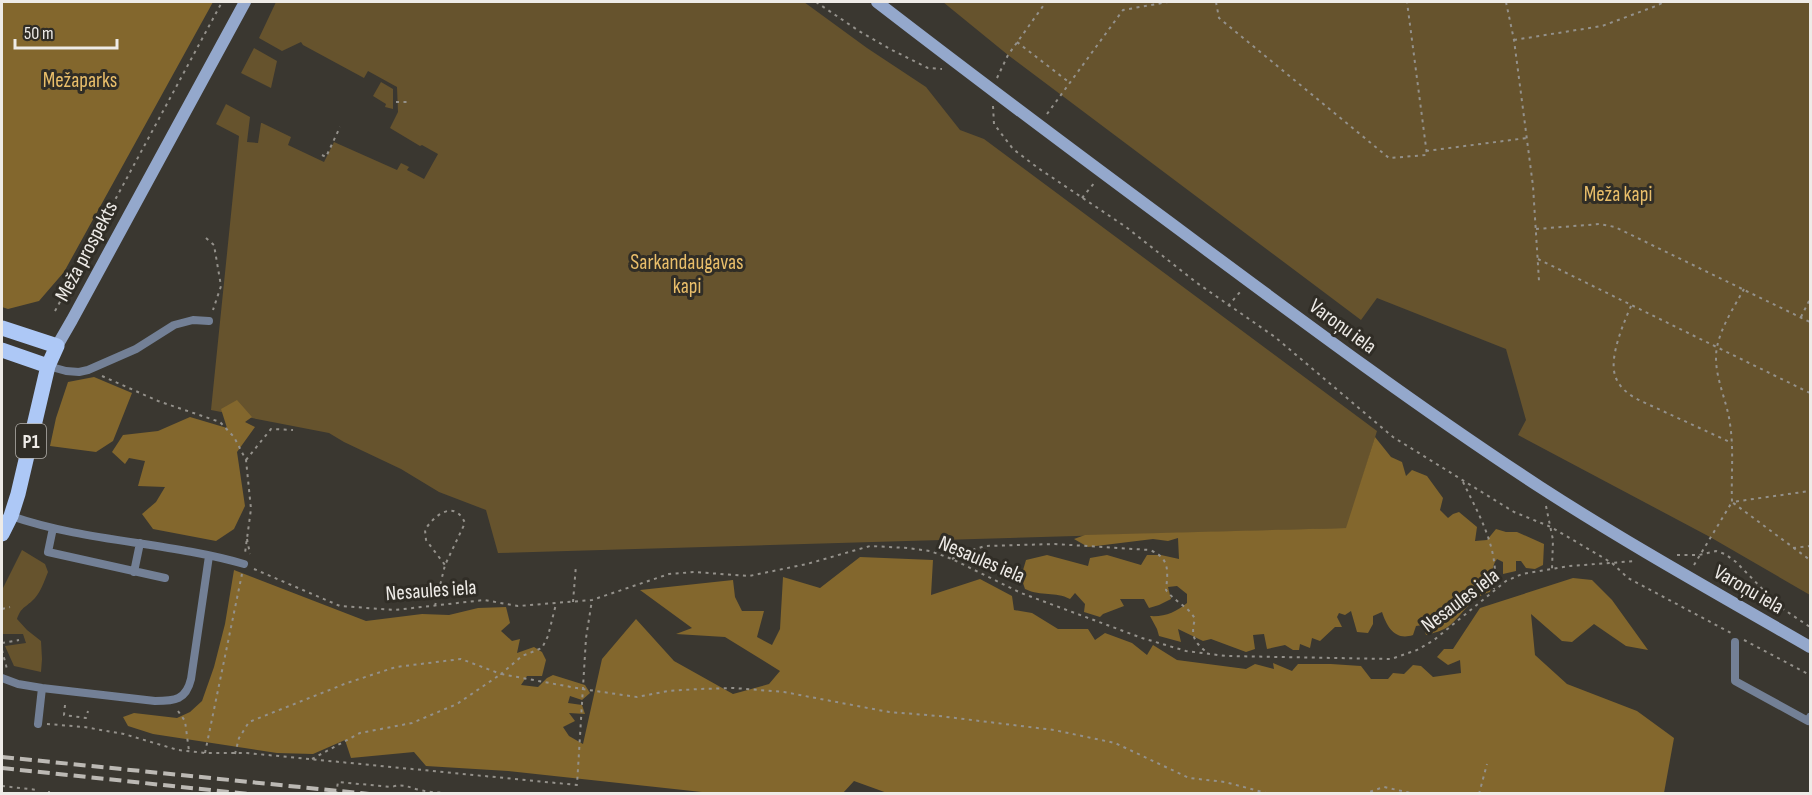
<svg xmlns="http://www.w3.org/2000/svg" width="1812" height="795" viewBox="0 0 1812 795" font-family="'Sofia Sans Condensed',sans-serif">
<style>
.green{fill:#66532d}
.forest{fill:#83672d}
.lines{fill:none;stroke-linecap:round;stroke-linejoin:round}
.path{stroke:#94918b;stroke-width:2;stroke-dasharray:3 4.5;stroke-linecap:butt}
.lane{stroke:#738096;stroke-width:8}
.secondary{stroke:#94a8cc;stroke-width:12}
.primary{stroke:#adc8f6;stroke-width:15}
.rail{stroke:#bcb9b4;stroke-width:4;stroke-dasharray:12 6;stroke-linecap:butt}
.labels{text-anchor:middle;stroke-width:6;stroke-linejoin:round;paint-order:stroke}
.shield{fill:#302d26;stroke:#b5b2ad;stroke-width:1.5}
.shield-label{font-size:20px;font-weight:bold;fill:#eeebe7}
.park-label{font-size:21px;fill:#e9be6a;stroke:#302d26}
.street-label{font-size:21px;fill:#eeebe7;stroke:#302d26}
</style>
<rect width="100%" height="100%" fill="#3a3730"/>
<path class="green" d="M276,2H804L867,48L926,87L960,130L984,139L1377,431L1347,528L498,553L486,510L439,492L401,469L344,442L329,433L211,410L239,136L216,124L226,104L250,117L247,142L258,143L261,123H262L291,137L288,145L324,162L334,142L397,170L401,163L409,167L407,170L424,179L438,154L422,145L420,146L390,128L398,112L397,87L368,71L364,78L303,45L301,42L282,51L259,38Z
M943,2H1810V595L1710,537L1518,435L1526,420L1506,349L1377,298L1361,320L1008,55Z
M254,48L277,61L271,88L241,73Z
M381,82L393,89V109L385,107L386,104L373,96Z
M22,550L45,564L48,572C44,582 40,594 32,601C23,609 21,608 17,619L27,630L41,641L42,659L41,672L14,666L5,646L26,643L23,634H2V590Z"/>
<path class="forest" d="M2,2H213L64,272L39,301L8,309L2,307Z
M94,377L132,393L113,441L96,452L50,446L56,418L68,382Z
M237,400L252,417L245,422L255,427L237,452L245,506L234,529L216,541L153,529L142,514L156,502L165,487L138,486L145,461L129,458L125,464L112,452L123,435L158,431L190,417L227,428L221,409Z
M1375,437L1391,457L1402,462L1406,476L1412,470L1427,476L1443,498L1440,510L1448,518L1453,514L1459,512L1477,527L1475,541L1487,540L1496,529L1506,532H1517L1544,544L1543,565L1535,569L1526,568L1521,561H1516V571L1503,574V562L1497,559C1490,567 1493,581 1490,592C1470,597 1464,614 1449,626C1442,631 1434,633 1426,635L1423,625L1416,626L1413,635C1395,641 1387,627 1382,612L1373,616V624L1368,633L1357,632L1351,611L1345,615L1339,613L1337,617L1342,627H1335L1320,641L1312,638L1310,648L1300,644L1299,650H1293L1285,645L1267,649L1264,634L1253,635L1255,649L1246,652L1211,639L1203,641L1178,629L1181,642L1159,636L1157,629L1150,616C1165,617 1176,612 1187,603V594L1177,586L1168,587L1171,599L1159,605L1149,608L1144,599H1120L1124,606L1103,614L1100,617L1084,612L1085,604L1075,593L1070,599C1055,591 1042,597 1025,589L1021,577L1026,560L1047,555L1088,566L1090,558L1107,555L1141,565L1147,555H1161L1179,559L1178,538L1168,541L1153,539L1088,547L1074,539L1085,535L1346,528Z
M860,557L933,560L931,595L980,579L1012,596L1014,610L1032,613L1058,629H1088L1095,640L1105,633L1132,643L1147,655L1153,645L1177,660L1246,669L1255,664L1274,669L1273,663L1292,671L1298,664H1331L1361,666L1371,679H1388L1393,673L1404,674L1413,665L1421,666L1433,677L1461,673L1460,660L1448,665L1437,657L1444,649H1453L1480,608L1573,578L1592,580L1612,600L1648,650L1626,646L1594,624L1572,642L1562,641L1531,614L1535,655L1567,684L1637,711L1674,738L1664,793L890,794L854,781L843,793H711L508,771L426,766L414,752L351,758L345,740L313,754L277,753L153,734L128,726L123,717L134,713L177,718L190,712L202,701L214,667L225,624L234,570L366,621L422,614L449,615L478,608L506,607L510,623L501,631L512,641L520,639L517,653L534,647L542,652L546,660L542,676H527L521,685L538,687L547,678L553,675L585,685L590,693L582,700L570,696L568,703L582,705L585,714L569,713L575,721L563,727L569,736L583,744L602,659L636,619L674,661L733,694L769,684L780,671L725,637L676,634L692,628L640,590L733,580L735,597L742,611H764L757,637L772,645L780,629L783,577L820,588Z"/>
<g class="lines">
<path class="path" d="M816,2L859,31L892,50L928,68L942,69
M1216,2L1219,18L1389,158L1427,155L1407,2
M1506,2L1514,40L1533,186L1539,281
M1514,40L1602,26L1656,6L1664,2
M1017,42L1070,83
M997,78L1008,55L1046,2
M396,102H409
M993,106L994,124L1013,149L1038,168L1126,227L1197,283L1275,337L1393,437L1514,512L1551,527L1612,563L1628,578L1731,633
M1047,114L1123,10L1168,2
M1426,151L1527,138
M322,155L326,157L340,127
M1082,198L1095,182
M1536,229L1600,224L1615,227L1810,322
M206,238L214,245L221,286L213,310
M1538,259L1810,393
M1744,289C1734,307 1721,327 1717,347C1712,373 1727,399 1730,424C1734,450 1731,476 1732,502L1810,491
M1228,306L1240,292
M1631,306C1624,322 1609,357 1615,375C1618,387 1630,396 1641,401L1732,443
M55,311L222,2
M1801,317L1810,299
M102,376L158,401L220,422L234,437L246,460L251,509L245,553
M246,460L271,429L293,430
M1463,482C1479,515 1500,550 1494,589
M1546,506L1553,540L1552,569
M247,539L250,554
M1793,548L1810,546
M1677,555H1699L1716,551L1725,554L1736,562L1780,607L1810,627
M952,559L966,552L985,546L1055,544L1150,550C1170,558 1168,571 1166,590C1175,602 1189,607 1195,619C1190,637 1195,643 1209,654
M1694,565L1732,502L1810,560
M254,569L340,606L395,610L484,600L518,606L592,600L669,574L694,572L749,576L807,564L870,546L908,548L930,551L952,559L1021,593L1056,606L1142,638L1186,651L1226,656L1391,659L1417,650L1434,640L1506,581L1522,574L1570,566L1636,561
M573,602L576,565
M435,606L445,565L465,523C455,499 434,515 425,530L426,540L445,565
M2,609L10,607
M1744,640L1810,675
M2,643L19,640
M2,650L7,669
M65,705L64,715L86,718L88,711
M178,711L185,721L189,751
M47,724L84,727L124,734L178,750L205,753H247L577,785L586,638L592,600
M205,753L242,574
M235,754L239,738L249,722L347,683L396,667L461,659L501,674L522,656L542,648L548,636L556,604
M312,759L360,733L412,723L457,704L501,674L582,689L637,697L668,691L699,689L734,688L784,692L889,712L939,716L1054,730L1115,743L1189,778L1225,782L1270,794
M2,786L38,790
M49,791V794
M336,794L338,782L392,787C403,783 410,788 420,790C431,793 443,792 454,794
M1363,794L1384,787L1415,794
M1479,794L1487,764"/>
<path class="lane" d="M48,366L66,371L79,372L88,370L136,349L174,325L193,320L209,321
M11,516C86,542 168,542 244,564
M53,528L48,552L165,578
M134,572L140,543
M1735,642V681L1808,721L1810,717
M2,678L18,684L42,688L155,701C175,701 186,700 191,679L209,556
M38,724L42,688"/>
<path class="secondary" d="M877,2C982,83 1089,163 1196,242C1309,326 1422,410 1540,487C1628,544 1720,595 1810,647
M57,346L72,320L245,2"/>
<path class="primary" d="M2,328L57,346L48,366L18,494L11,516L2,534
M2,350L48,366"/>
<path class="rail" d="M2,757L369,794
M2,768L248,794"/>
</g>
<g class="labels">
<rect class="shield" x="16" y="424" width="30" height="34" rx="4.5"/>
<g class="shield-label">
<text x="31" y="448">P1</text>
</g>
<g class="park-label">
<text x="80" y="87">Mežaparks</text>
<text x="1618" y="201">Meža kapi</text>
<text x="687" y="269">Sarkandaugavas<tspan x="687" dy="24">kapi</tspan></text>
</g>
<g class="street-label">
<text transform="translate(86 251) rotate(-62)" y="7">Meža prospekts</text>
<text transform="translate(1343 326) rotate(36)" y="7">Varoņu iela</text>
<text transform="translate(982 559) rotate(23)" y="7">Nesaules iela</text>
<text transform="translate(1749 589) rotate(30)" y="7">Varoņu iela</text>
<text transform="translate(431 590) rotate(-4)" y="7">Nesaules iela</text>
<text transform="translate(1460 600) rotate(-37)" y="7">Nesaules iela</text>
</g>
</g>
<rect width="1812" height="795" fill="none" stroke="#eeebe7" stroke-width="6"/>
<path d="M15 39v9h102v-9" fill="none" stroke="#eeebe7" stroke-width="3"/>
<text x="24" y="39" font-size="18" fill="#eeebe7" stroke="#302d26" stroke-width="4.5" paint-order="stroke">50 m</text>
</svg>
